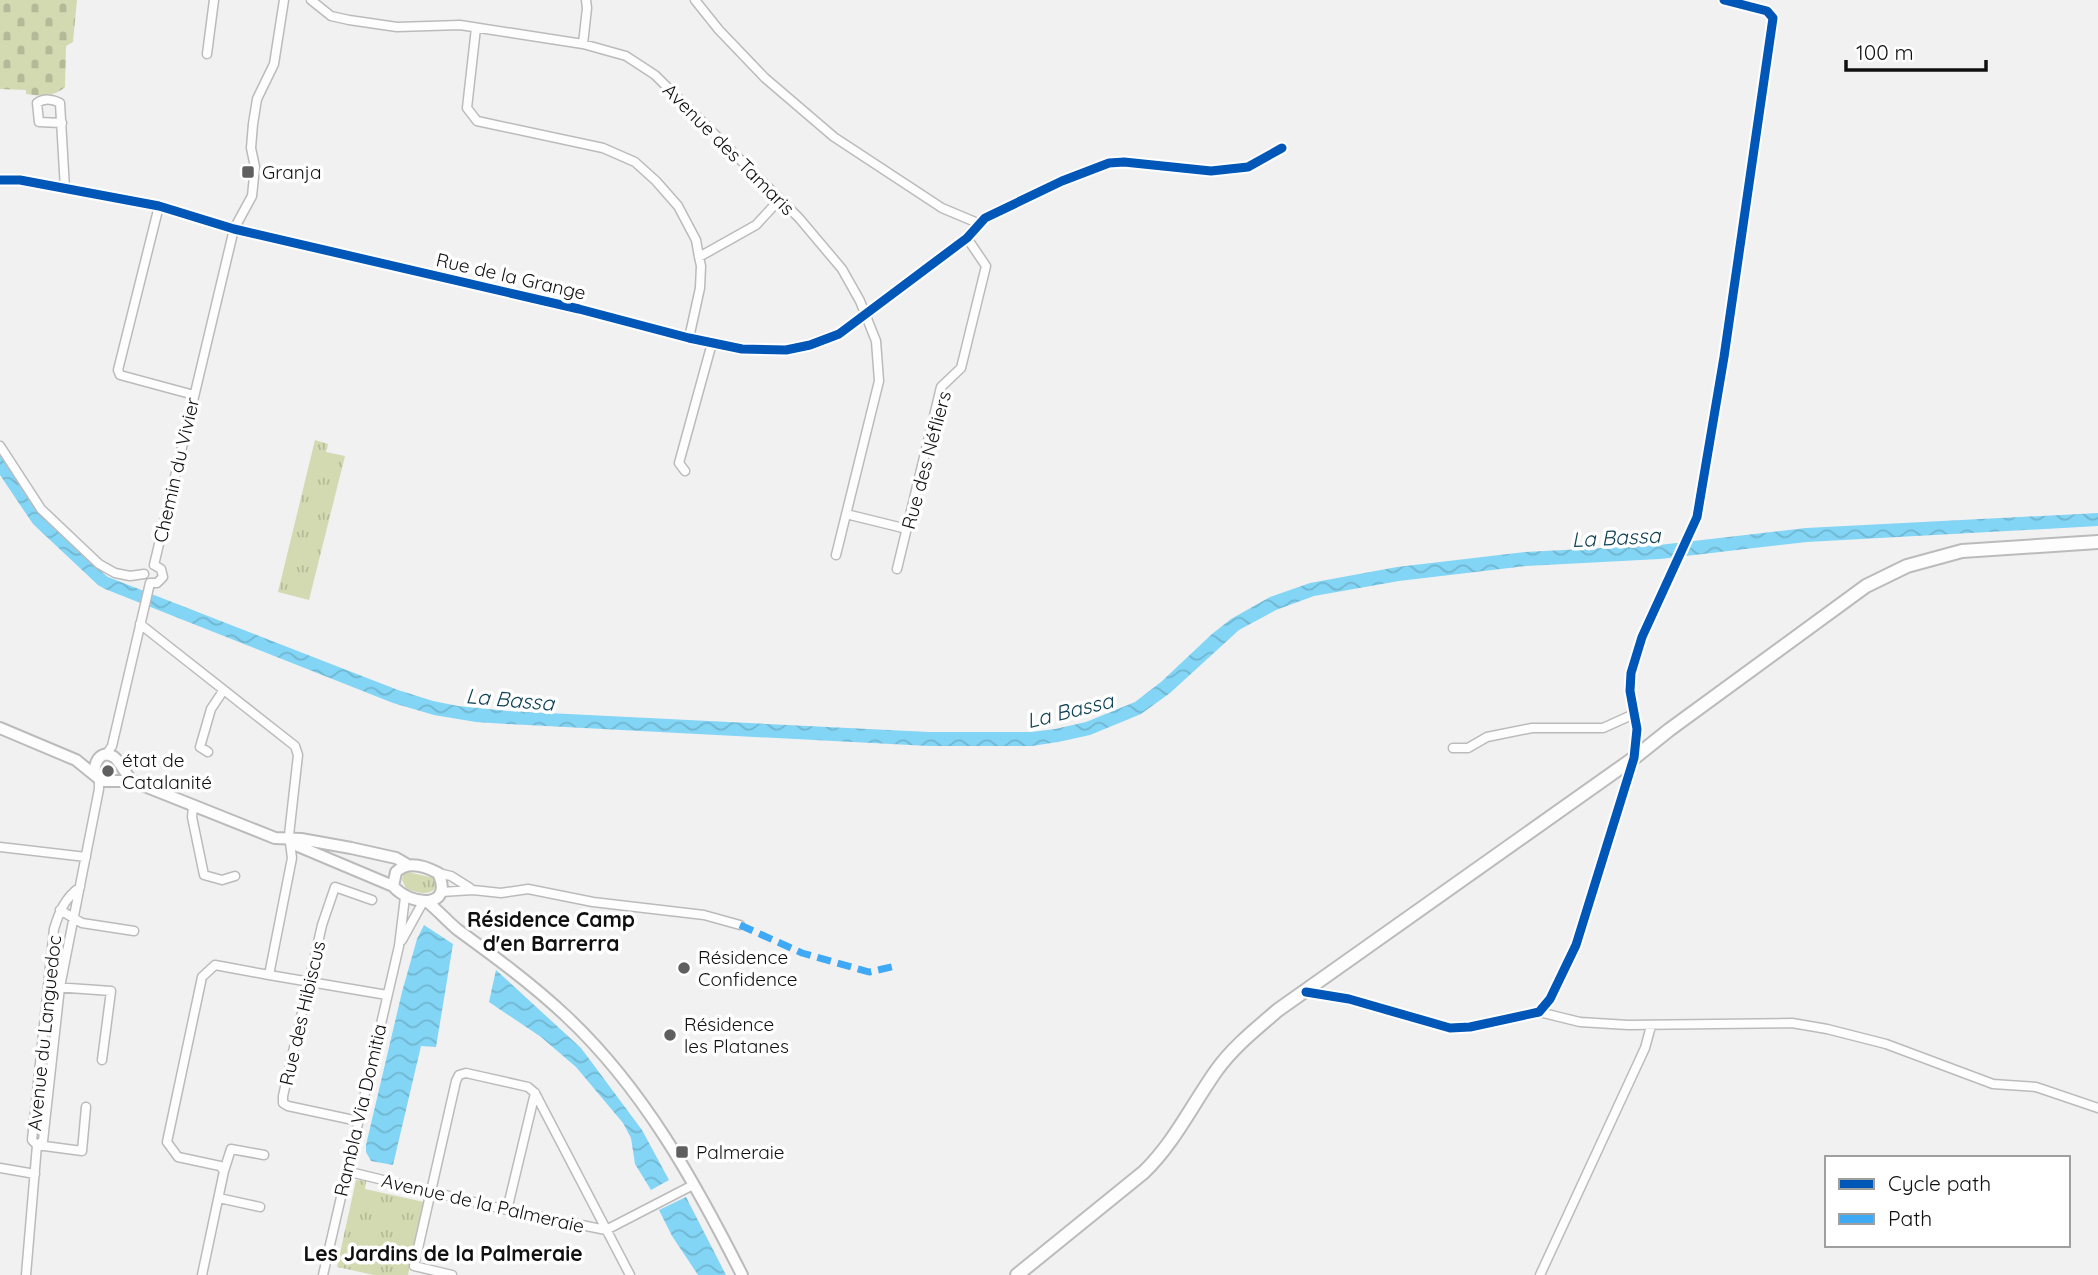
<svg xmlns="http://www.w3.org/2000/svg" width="2098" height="1275" viewBox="0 0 2098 1275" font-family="Quicksand,sans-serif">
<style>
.grass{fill:url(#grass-tufts)}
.cemetery{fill:url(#cemetery-stones)}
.water{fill:url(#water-waves)}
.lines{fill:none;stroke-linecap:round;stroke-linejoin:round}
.minor-casing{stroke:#bbb;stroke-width:11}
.tertiary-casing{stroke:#bbb;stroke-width:14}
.secondary-casing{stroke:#bbb;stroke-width:16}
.minor{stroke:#fdfdfd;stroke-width:8}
.tertiary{stroke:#fdfdfd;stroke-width:10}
.secondary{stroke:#fdfdfd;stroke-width:12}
.quiet{stroke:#3fa9f5;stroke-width:7;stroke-dasharray:14 7;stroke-linecap:butt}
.cycleway-casing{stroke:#fff;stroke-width:13}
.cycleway{stroke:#0057b8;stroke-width:9}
.poi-dot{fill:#5f5f60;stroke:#fff;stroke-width:2.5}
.labels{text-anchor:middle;stroke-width:7;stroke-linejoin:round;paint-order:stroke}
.street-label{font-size:19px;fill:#101011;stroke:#fff}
.poi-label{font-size:19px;fill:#101011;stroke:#fff;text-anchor:start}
.water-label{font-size:21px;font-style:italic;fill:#104355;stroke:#fff}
.neighbourhood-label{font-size:21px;font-weight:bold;fill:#101011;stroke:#fff}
</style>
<defs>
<pattern id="grass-tufts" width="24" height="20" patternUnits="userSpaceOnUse" patternTransform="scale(1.75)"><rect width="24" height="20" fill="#d3dab2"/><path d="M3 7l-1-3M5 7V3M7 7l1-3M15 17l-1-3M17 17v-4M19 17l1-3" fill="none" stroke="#b4ba98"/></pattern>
<pattern id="cemetery-stones" width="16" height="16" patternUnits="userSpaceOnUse" patternTransform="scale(1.75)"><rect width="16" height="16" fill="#d3dab2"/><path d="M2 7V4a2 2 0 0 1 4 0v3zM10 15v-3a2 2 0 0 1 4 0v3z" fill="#b4ba98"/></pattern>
<pattern id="water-waves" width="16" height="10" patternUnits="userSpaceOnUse" patternTransform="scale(1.75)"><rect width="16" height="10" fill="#83d5f5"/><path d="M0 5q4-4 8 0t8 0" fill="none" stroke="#70b6d1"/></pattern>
</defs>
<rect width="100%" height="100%" fill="#f1f1f2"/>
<path class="grass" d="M315,440L328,444L326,452L345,456L309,600L278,592Z
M408,872L434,878L436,884L434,890C426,895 415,893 406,888L402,880L403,875Z
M356,1180L366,1181L365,1189L424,1202L408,1275H374L337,1267Z"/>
<path class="cemetery" d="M0,0H77L73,42L66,46L65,87C54,97 41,96 26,94V90L0,89Z"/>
<path class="water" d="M0,453L44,518L92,564L108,577L398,690L433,701L458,706L508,711L929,732H1031L1055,729L1086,722L1135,702L1161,682L1212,634L1231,619L1270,597L1310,583L1397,567L1525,552L1659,545L1806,528L2098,513V526L1807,542L1660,559L1526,566L1399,581L1314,596L1276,610L1239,630L1170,693L1141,714L1090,735L1058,742L1032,746H929L507,724L476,722L434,715L393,703L105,589L98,585L33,524L0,475Z
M424,925L453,944L436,1047L421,1046L393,1165L371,1161L366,1152V1145L402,992L417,939Z
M496,970L581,1048L642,1130L669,1180L651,1190L635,1164L631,1138L623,1123L576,1067L541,1037L489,1002Z
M686,1197L726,1275H698L672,1236L659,1210Z"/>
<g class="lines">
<defs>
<path id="minor" d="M311,0L331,16L349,20L397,27L460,25L583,44L626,56L655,75L799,218L842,269L860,301L876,341L879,381L836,555
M695,0L719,30L765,78L834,137L942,208L980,224
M476,28L467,108L477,121L603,148L635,162L656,181L678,206L696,240L699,257L701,266L700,288L689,338
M583,44L587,8L586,0
M207,54L214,0
M62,123L39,122L37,103C44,98 53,99 60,103L65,189
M0,180H20L159,206L234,229L579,309L689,338L742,349L786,350L810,345L839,334L967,238L985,218L1062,181L1109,163L1124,162L1211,171L1248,167L1282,148
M159,206L118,370L120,375L194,395
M699,257L756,225L780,199
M0,446L41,509L99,564L115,573L130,576L144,574
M685,471L679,463L712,343
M846,514L907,529
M154,565L234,229L252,196L255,167L251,148L253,124L257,99L274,64L284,0
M897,569L941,387L961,368L986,266L967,238
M150,583H157L163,577L161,569L154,565
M140,624L295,746L298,755L289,835L292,858L269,975L215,965L202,977L167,1142L178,1157L220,1166L224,1171L202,1275
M1453,748H1468L1487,737L1532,728H1603L1634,714
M208,752L200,747L211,709L223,691
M106,755L112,746L150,583
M193,807L192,817L204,875L222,880L235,876
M0,847L86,857
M438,873L451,876L470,888
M441,892L473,890L501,893L528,889L593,902L704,915L740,925
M60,910L82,923L134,931
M402,940L423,902
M269,975L387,995
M55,987L111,991L102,1060
M1306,992L1349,999L1450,1028L1470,1027L1539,1012L1550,999L1576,945L1634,758L1637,729L1630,691L1631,673L1642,637L1697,517L1724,357L1773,18L1767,11L1724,0
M1539,1012L1580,1022L1628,1025L1792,1023L1827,1029L1886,1044L1993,1084L2036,1087L2098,1108
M358,1121L288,1106L283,1103V1096L322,925L335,887L372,900
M37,1145L43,1141L60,987L99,789V779
M37,1145L82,1151L86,1107
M0,1168L35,1174
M224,1171L231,1149L264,1155
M346,1171L507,1210L606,1230L693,1185
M219,1198L260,1207
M507,1210L535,1093
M26,1275L37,1145L32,1140L54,929C59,912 65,898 80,887
M323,1275L399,946L405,897
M452,1275L414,1266L456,1081L459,1075L466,1073L528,1087L535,1093L630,1275
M1540,1275L1645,1048L1651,1026"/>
<path id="tertiary" d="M0,728L76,760L102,781H132L275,838L301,839L351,848L396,858L408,865
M96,776C92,765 100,748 114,757C119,760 126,775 132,781
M290,840L298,846L393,886C410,906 455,910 438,873C425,866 408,860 396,872L393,886
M426,901C438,910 447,921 458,930C495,957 532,984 566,1016C643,1088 695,1182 742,1275"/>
<path id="secondary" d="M1017,1275L1144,1172C1174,1143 1192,1105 1216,1071C1233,1047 1256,1029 1278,1010L1634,758L1669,730L1866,586L1907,566L1962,551L2098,542"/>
</defs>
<use href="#minor" class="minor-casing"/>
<use href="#tertiary" class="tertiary-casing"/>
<use href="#secondary" class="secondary-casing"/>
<use href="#minor" class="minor"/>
<use href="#tertiary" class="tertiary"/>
<use href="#secondary" class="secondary"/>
<path class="quiet" d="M740,925L802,953L869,972L896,966"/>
<defs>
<path id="cycleway" d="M0,180H20L159,206L234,229L579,309L689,338L742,349L786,350L810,345L839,334L967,238L985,218L1062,181L1109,163L1124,162L1211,171L1248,167L1282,148
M1306,992L1349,999L1450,1028L1470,1027L1539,1012L1550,999L1576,945L1634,758L1637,729L1630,691L1631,673L1642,637L1697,517L1724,357L1773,18L1767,11L1724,0"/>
</defs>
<use href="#cycleway" class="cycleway-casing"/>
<use href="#cycleway" class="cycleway"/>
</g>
<g class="poi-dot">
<rect x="241" y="165" width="14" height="14" rx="3.5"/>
<circle cx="108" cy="771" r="7"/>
<circle cx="684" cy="968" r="7"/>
<circle cx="670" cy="1035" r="7"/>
<rect x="675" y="1145" width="14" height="14" rx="3.5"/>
</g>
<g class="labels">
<g class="street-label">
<text transform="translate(729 149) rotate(45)" y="7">Avenue des Tamaris</text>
<text transform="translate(511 276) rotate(13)" y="7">Rue de la Grange</text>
<text transform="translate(926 460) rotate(-75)" y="7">Rue des Néfliers</text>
<text transform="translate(176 470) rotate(-77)" y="7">Chemin du Vivier</text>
<text transform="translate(302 1013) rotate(-77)" y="7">Rue des Hibiscus</text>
<text transform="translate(44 1033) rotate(-84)" y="7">Avenue du Languedoc</text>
<text transform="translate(360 1110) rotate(-77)" y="7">Rambla Via Domitia</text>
<text transform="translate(483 1203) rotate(13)" y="7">Avenue de la Palmeraie</text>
</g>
<g class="poi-label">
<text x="262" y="179">Granja</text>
<text x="122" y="767">état de<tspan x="122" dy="22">Catalanité</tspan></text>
<text x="698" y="964">Résidence<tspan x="698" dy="22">Confidence</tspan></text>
<text x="684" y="1031">Résidence<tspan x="684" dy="22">les Platanes</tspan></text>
<text x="696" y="1159">Palmeraie</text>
</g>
<g class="water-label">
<text transform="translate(1616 538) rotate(-3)" y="7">La Bassa</text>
<text transform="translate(510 700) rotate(5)" y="7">La Bassa</text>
<text transform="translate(1070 711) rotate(-14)" y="7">La Bassa</text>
</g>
<g class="neighbourhood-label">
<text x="551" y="927">Résidence Camp<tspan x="551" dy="24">d'en Barrerra</tspan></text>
<text x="443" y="1261">Les Jardins de la Palmeraie</text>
</g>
</g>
<rect x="1825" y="1156" width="245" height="91" fill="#ffffff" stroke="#9f9fa0" stroke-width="2"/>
<rect x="1839" y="1179" width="35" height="10" fill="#0057b8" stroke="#9f9fa0" stroke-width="2"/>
<text x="1888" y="1191" font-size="21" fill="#101011">Cycle path</text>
<rect x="1839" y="1214" width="35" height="10" fill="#3fa9f5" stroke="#9f9fa0" stroke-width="2"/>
<text x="1888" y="1226" font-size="21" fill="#101011">Path</text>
<path d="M1846 60v10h140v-10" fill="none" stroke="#101011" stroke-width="3.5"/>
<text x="1856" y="60" font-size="21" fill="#101011" stroke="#ffffff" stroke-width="5" paint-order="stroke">100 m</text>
</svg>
